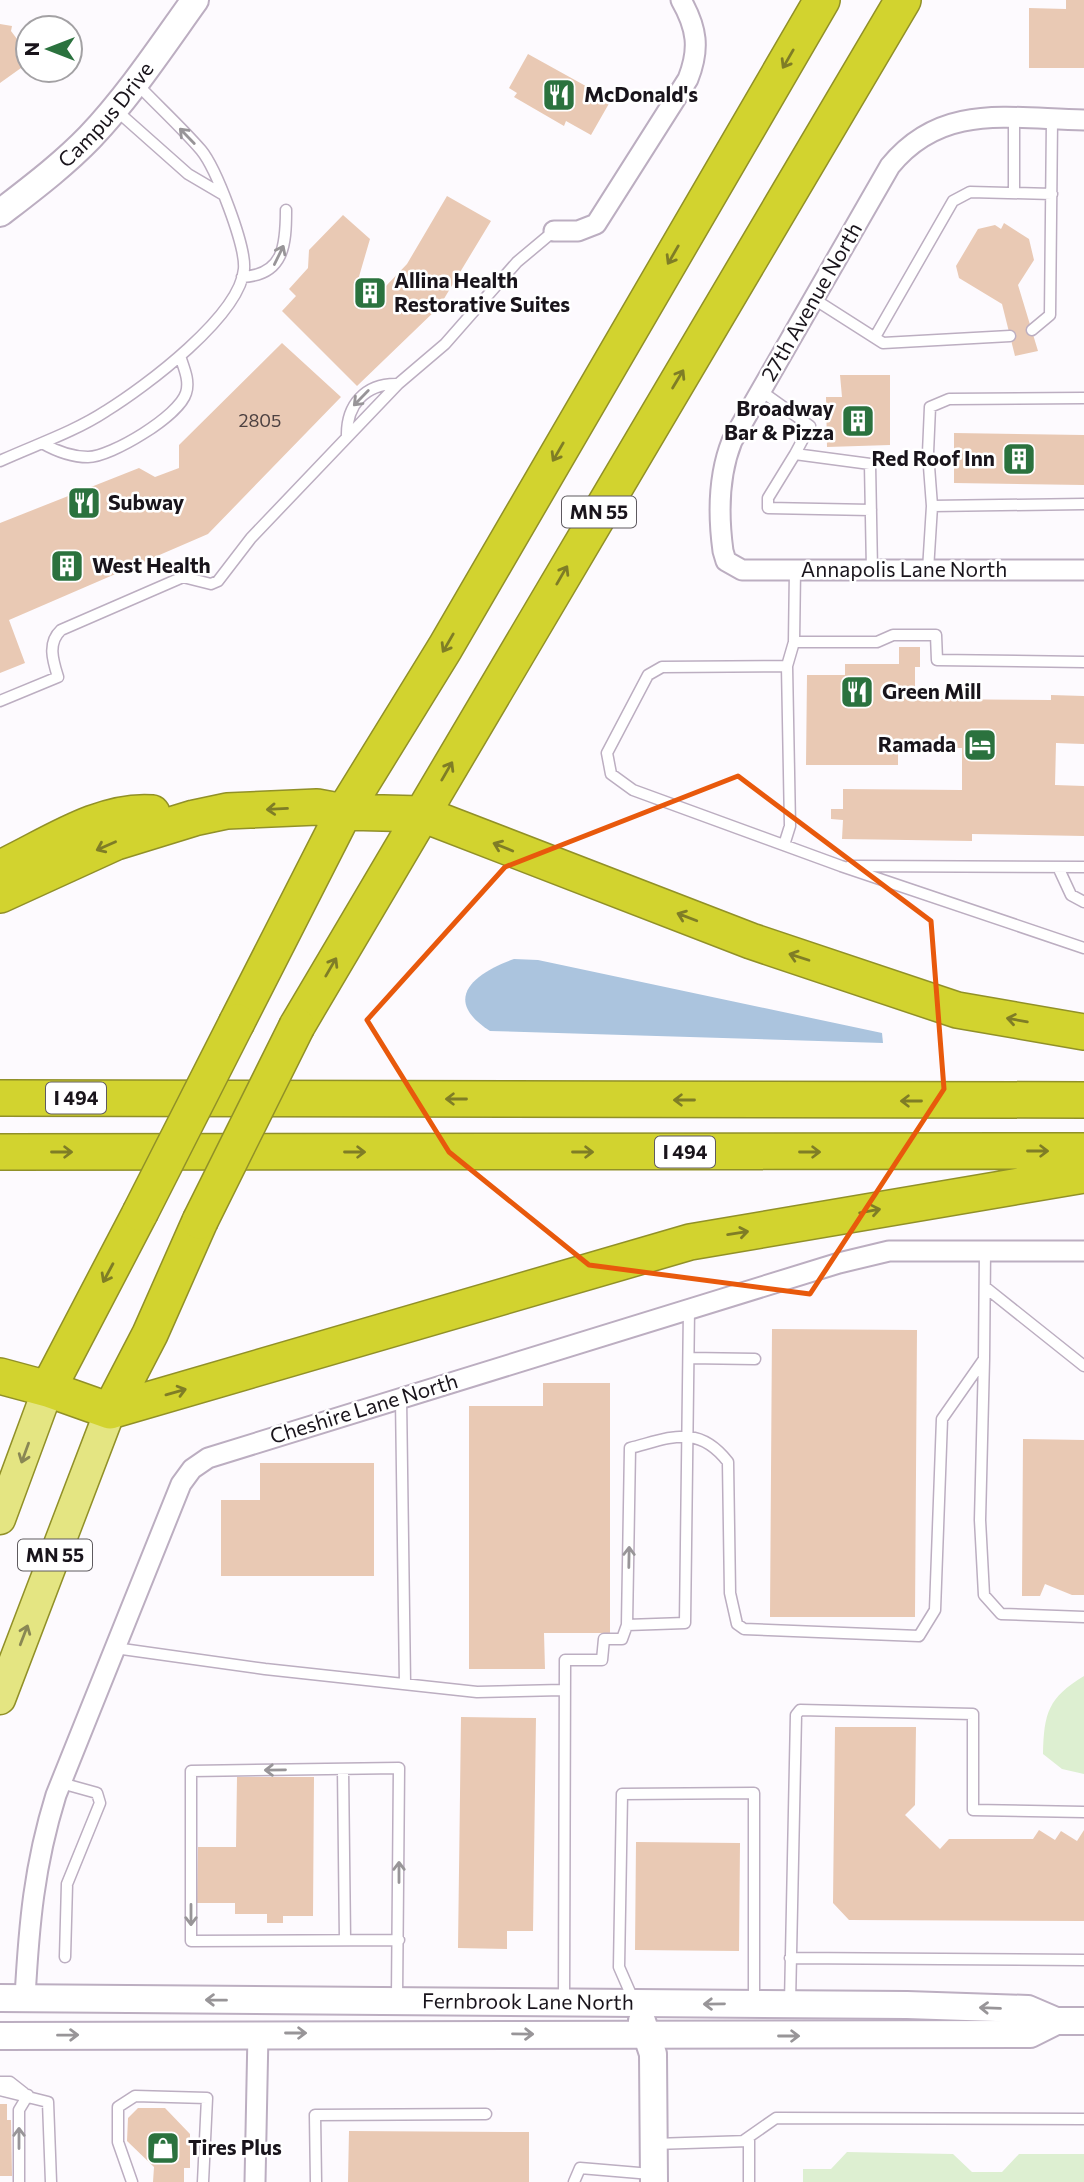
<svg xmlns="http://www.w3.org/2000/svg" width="1084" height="2182" viewBox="0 0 1084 2182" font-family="Commissioner,sans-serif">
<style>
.green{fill:#ddefd1}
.water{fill:#abc4de}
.building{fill:#e9c9b4}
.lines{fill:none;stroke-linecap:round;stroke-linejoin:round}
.lane-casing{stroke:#bcaec1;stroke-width:13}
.street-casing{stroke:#bcaec1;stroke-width:23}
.secondary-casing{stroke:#bcaec1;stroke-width:30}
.primary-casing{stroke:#919028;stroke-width:33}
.highway-casing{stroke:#919028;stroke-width:38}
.lane{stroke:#fff;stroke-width:10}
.street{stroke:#fff;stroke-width:19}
.secondary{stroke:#fff;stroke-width:26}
.primary{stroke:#e4e582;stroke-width:30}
.highway{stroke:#d2d32f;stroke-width:35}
.highway-bridge-casing{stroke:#919028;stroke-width:38;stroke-linecap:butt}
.highway-bridge{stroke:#d2d32f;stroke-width:35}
.oneway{stroke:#7f7d26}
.oneway2{stroke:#989598}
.oneway3{stroke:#898754}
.marked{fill:none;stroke:#e8590c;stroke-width:5;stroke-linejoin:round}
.labels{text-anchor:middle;stroke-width:5;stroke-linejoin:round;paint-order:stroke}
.number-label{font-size:18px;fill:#4d4141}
.shield{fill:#fff;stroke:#5e5a5f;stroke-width:2}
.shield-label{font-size:19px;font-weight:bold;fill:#19141b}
.poi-label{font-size:21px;font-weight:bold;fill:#19141b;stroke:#fff;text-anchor:start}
.street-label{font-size:21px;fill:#19141b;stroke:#fff}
</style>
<rect width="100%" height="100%" fill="#fdfafe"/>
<path class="green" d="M1084,1676V1774L1062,1769L1043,1754C1044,1713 1048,1698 1084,1676Z
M847,2152L953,2154L972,2172H1002L1019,2154H1084V2182H803V2169H831Z"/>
<path class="water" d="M514,959L538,960L882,1033L883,1043L490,1031C440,999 475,973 514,959Z"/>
<path class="building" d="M1066,0H1084V68H1029V8L1066,9Z
M0,24L12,26L11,31L17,39H21L20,51L23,57L21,68L0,83Z
M528,54L611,100L591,135L566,121L564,126L514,97L517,93L509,88Z
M447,196L491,221L439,307L357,386L282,311L296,296L289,289L308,268L309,250L343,215L370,239L358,280L386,286L407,264Z
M1004,223L1029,239L1034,260L1018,285L1038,351L1015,356L1002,304L959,278L956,266L978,229L995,225L1001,229Z
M282,343L341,397L208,534L9,620L25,663L0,673V523L139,468L155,477L179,468V445Z
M840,375H890V445L827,447L826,397H842Z
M954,433L1084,435V485L954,483Z
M899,647H920V667H915V699L1051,700V695L1084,696V744L1056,743L1055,785L1084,786V836L972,834V841L842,839L843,820L831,819V809H843V789L962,790V748H949V746L905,745V742H898V765H806L807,675H845V664H899Z
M772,1329L917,1330L915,1617H770Z
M543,1383H610V1633H544L545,1669H469V1406H543Z
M1023,1439L1084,1440V1595H1072L1045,1584L1040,1596H1022Z
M260,1463H374V1576H221V1500H260Z
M461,1717L536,1718L533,1931H507V1949L458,1948Z
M835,1727H916L915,1805L905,1815L940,1849L949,1839H1033L1039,1830L1055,1840L1061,1831L1077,1841L1084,1830V1921L849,1920L833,1903Z
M237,1777H314L313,1916H283V1923H267V1914H235V1903H197L198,1847H236Z
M636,1842L740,1843L739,1951L635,1950Z
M0,2104H7V2120H11L12,2176H0Z
M138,2108H165L190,2134V2168H184V2182H153L154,2167L127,2141L128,2118Z
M349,2131L529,2132V2182H348Z"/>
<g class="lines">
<defs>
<path id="lane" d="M117,111L188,174L222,194
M1014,193V119
M242,277C284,275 286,245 286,210
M814,299L883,343L1010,336
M1032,330L1050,315L1052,120
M875,337L953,201L970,192L1052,194
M761,391L810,426L795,454
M347,437C346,405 365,383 398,384
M42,443C56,451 71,457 88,457C111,457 179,416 186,393C190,381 184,368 180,356
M0,461C35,445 74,432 106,411C145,387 240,316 244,269C246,246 216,168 201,150C181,127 158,106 138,85
M932,506L1084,504
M871,510L768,508V498L795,454L870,464L872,570
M795,570L794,642L787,666L662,667L648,675L607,753L611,774L633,790L841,866L1084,948
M928,570L932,506L928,453L930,407L949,399L1084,398
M794,642H877L893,635H936L937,660L1084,662
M0,701L58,677C53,661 47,643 61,630L183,577L211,584L218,581L251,538L334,451L398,384L445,344L517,262L554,231
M784,845L790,826L787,666
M850,866L1084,867
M1058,867L1071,895L1084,902
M985,1287L1084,1366
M689,1358L755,1359
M984,1359L980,1520L984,1595L1001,1614L1084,1617
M401,1398L405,1684
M627,1625L630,1448C670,1438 698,1423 728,1462L730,1593L737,1624L744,1629L919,1636L935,1610L942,1419L984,1359L985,1251
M115,1648L265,1669L477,1692L562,1690
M343,1769L345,1940
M61,1783L97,1793L100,1803L67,1884L65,1957
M790,1958L1084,1960
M397,1998L399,1768L191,1771V1941L399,1940
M633,1999L619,1967L622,1794L754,1793V2001
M564,2001L565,1660H602L604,1639H622L627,1625L685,1623L689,1309
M790,2003L796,1715L800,1710L973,1714V1810L1084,1812
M0,2082H10L24,2093
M0,2090L48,2102L51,2182
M743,2141L776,2118L1084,2119
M654,2144L749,2141V2182
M19,2182V2110L28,2095
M132,2182L118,2142V2107L135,2096L207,2098L203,2182
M316,2182L315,2115L486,2114
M574,2182L580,2168L651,2174"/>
<path id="street" d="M1084,120C1010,119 942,102 890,166L732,441C718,476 718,514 723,551L726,561L742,570H1084
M554,231H578L596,224L688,79C700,49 697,28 681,0
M25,1998C29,1924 34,1866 56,1795L181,1484L192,1469L208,1458L839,1263L889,1251H1084
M255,2182L258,2033"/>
<g id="secondary">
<path id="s1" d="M0,213C31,189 63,165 90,137C129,96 162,46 195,0"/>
<path id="s2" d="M0,1998L907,2005L1028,2009L1056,2021"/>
<path d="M642,2021L653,2054L654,2182"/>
<path d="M0,2036L1030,2034L1056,2021H1084"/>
</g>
<path id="primary" d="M0,1519L48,1389
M0,1699L110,1411"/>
<path id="highway" d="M9,864C52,843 103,809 152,813
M0,895L116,842L194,818L227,811L317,807L344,812L422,814L751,941L957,1010L1084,1032
M237,1022L344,812L445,648L822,0
M297,1026L903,0
M0,1098L1084,1100
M0,1152L1084,1151
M0,1376L48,1389L110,1411L690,1242L1084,1175
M48,1389L140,1213
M110,1411L150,1334L200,1221"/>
</defs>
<use href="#lane" class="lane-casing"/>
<use href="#street" class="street-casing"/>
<use href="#secondary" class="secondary-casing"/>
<use href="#primary" class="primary-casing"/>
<use href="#highway" class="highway-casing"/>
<use href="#lane" class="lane"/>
<use href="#street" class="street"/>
<use href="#secondary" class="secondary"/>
<use href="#primary" class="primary"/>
<use href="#highway" class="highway"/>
<defs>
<path id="highway-bridge" d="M140,1213L237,1022
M200,1221L297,1026"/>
</defs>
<use href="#highway-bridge" class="highway-bridge-casing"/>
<use href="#highway-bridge" class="highway-bridge"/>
</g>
<defs><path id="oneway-shaft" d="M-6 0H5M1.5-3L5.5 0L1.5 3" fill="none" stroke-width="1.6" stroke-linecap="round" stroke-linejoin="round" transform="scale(1.75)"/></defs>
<g class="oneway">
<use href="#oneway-shaft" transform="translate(788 59) rotate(120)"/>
<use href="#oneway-shaft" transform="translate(673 255) rotate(120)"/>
<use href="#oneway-shaft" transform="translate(678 379) rotate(-59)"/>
<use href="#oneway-shaft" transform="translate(558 452) rotate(120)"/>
<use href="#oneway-shaft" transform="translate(562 575) rotate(-60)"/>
<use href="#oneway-shaft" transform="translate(448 643) rotate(120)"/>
<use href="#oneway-shaft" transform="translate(447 771) rotate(-60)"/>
<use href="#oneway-shaft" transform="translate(277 809) rotate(177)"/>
<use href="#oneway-shaft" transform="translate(106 846) rotate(156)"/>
<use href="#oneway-shaft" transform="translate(503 847) rotate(-158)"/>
<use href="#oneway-shaft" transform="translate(687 917) rotate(-159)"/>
<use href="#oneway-shaft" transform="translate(799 957) rotate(-162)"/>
<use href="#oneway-shaft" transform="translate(331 967) rotate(-60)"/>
<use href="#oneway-shaft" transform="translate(1017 1020) rotate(-170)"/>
<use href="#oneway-shaft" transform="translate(456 1099) rotate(-180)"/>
<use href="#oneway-shaft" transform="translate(684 1100) rotate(-180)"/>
<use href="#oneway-shaft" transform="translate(911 1101) rotate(-180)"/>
<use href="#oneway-shaft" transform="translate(1038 1151)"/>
<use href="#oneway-shaft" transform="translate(62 1152)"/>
<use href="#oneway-shaft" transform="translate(355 1152)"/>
<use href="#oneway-shaft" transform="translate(583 1152)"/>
<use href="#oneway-shaft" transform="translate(810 1152)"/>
<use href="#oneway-shaft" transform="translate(870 1211) rotate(-10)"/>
<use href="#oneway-shaft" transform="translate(738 1233) rotate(-9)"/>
<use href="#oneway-shaft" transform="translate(108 1273) rotate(118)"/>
<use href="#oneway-shaft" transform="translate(176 1392) rotate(-16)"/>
</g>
<g class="oneway2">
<use href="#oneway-shaft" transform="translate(187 136) rotate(-134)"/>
<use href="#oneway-shaft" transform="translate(279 255) rotate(-64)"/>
<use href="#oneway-shaft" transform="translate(361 398) rotate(134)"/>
<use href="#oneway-shaft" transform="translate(629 1557) rotate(-89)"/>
<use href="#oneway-shaft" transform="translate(275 1770) rotate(179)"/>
<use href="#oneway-shaft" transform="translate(399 1872) rotate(-90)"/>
<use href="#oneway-shaft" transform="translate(191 1915) rotate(90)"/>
<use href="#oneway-shaft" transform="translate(216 2000) rotate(-179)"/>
<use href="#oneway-shaft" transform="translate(714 2004) rotate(179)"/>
<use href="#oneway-shaft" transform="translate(990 2008) rotate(-178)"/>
<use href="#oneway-shaft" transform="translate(296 2033)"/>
<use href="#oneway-shaft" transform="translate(523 2034) rotate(1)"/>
<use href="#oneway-shaft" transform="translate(68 2035) rotate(-1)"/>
<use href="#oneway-shaft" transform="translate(789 2036)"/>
<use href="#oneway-shaft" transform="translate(19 2138) rotate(-90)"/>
</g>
<g class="oneway3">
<use href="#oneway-shaft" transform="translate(25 1453) rotate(110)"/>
<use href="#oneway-shaft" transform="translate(24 1635) rotate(-69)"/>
</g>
<path class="marked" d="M738,776L931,921L944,1089L810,1294L589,1265L449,1152L367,1020L505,867Z"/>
<defs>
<symbol id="restaurant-square" viewBox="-11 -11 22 22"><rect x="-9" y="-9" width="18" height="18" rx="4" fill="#2b723e" stroke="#fff"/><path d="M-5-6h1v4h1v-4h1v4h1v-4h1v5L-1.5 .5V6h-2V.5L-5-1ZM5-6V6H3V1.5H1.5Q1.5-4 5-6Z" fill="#fff"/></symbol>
<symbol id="building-square" viewBox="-11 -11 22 22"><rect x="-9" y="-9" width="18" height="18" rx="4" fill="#2b723e" stroke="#fff"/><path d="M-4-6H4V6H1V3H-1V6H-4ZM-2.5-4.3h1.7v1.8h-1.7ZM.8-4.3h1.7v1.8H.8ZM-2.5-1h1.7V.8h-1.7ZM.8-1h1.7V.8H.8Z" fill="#fff"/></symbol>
<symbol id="hotel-square" viewBox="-11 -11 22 22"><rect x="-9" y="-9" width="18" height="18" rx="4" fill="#2b723e" stroke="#fff"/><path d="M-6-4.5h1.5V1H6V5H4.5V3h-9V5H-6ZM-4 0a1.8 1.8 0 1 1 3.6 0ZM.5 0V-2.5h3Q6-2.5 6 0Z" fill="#fff"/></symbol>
<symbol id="shop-square" viewBox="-11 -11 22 22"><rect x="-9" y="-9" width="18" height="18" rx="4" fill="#2b723e" stroke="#fff"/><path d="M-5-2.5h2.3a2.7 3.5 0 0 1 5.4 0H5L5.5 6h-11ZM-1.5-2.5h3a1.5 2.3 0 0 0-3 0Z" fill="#fff"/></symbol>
</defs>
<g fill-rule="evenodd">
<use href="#restaurant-square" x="540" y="76" width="38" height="38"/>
<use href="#building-square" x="351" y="274" width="38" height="38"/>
<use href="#building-square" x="839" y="402" width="38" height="38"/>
<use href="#building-square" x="1000" y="440" width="38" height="38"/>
<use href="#restaurant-square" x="65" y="484" width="38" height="38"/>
<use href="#building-square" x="48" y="547" width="38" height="38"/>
<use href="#restaurant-square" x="838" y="673" width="38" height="38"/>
<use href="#hotel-square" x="961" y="726" width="38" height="38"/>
<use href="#shop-square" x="144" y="2129" width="38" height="38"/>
</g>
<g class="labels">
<g class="number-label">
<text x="260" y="427">2805</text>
</g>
<g class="shield">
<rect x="562" y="496.5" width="74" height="31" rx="5"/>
<rect x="46" y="1082.5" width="60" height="31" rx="5"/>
<rect x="655" y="1136.5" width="60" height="31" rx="5"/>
<rect x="18" y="1539.5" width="74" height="31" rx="5"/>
</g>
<g class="shield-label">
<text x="599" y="519">MN 55</text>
<text x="76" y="1105">I 494</text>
<text x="685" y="1159">I 494</text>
<text x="55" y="1562">MN 55</text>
</g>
<g class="poi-label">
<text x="584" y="102">McDonald's</text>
<text x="394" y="288">Allina Health<tspan x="394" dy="24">Restorative Suites</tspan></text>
<text x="834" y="416" text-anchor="end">Broadway<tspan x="834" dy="24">Bar &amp; Pizza</tspan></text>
<text x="995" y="466" text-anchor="end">Red Roof Inn</text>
<text x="108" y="510">Subway</text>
<text x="92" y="573">West Health</text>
<text x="882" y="699">Green Mill</text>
<text x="956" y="752" text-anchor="end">Ramada</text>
<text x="188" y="2155">Tires Plus</text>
</g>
<g class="street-label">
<text dy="7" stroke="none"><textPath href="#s1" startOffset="145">Campus Drive</textPath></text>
<text transform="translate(812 302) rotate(-60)" y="7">27th Avenue North</text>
<text x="904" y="577">Annapolis Lane North</text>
<text transform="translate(364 1409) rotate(-17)" y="7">Cheshire Lane North</text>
<text dy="7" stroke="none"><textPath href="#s2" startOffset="528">Fernbrook Lane North</textPath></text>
</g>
</g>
<g transform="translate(49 49) rotate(270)"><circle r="33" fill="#ffffff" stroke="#a3a1a4" stroke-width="2"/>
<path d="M0-5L12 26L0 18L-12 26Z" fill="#2b723e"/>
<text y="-10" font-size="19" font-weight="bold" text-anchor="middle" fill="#19141b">N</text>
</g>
</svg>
